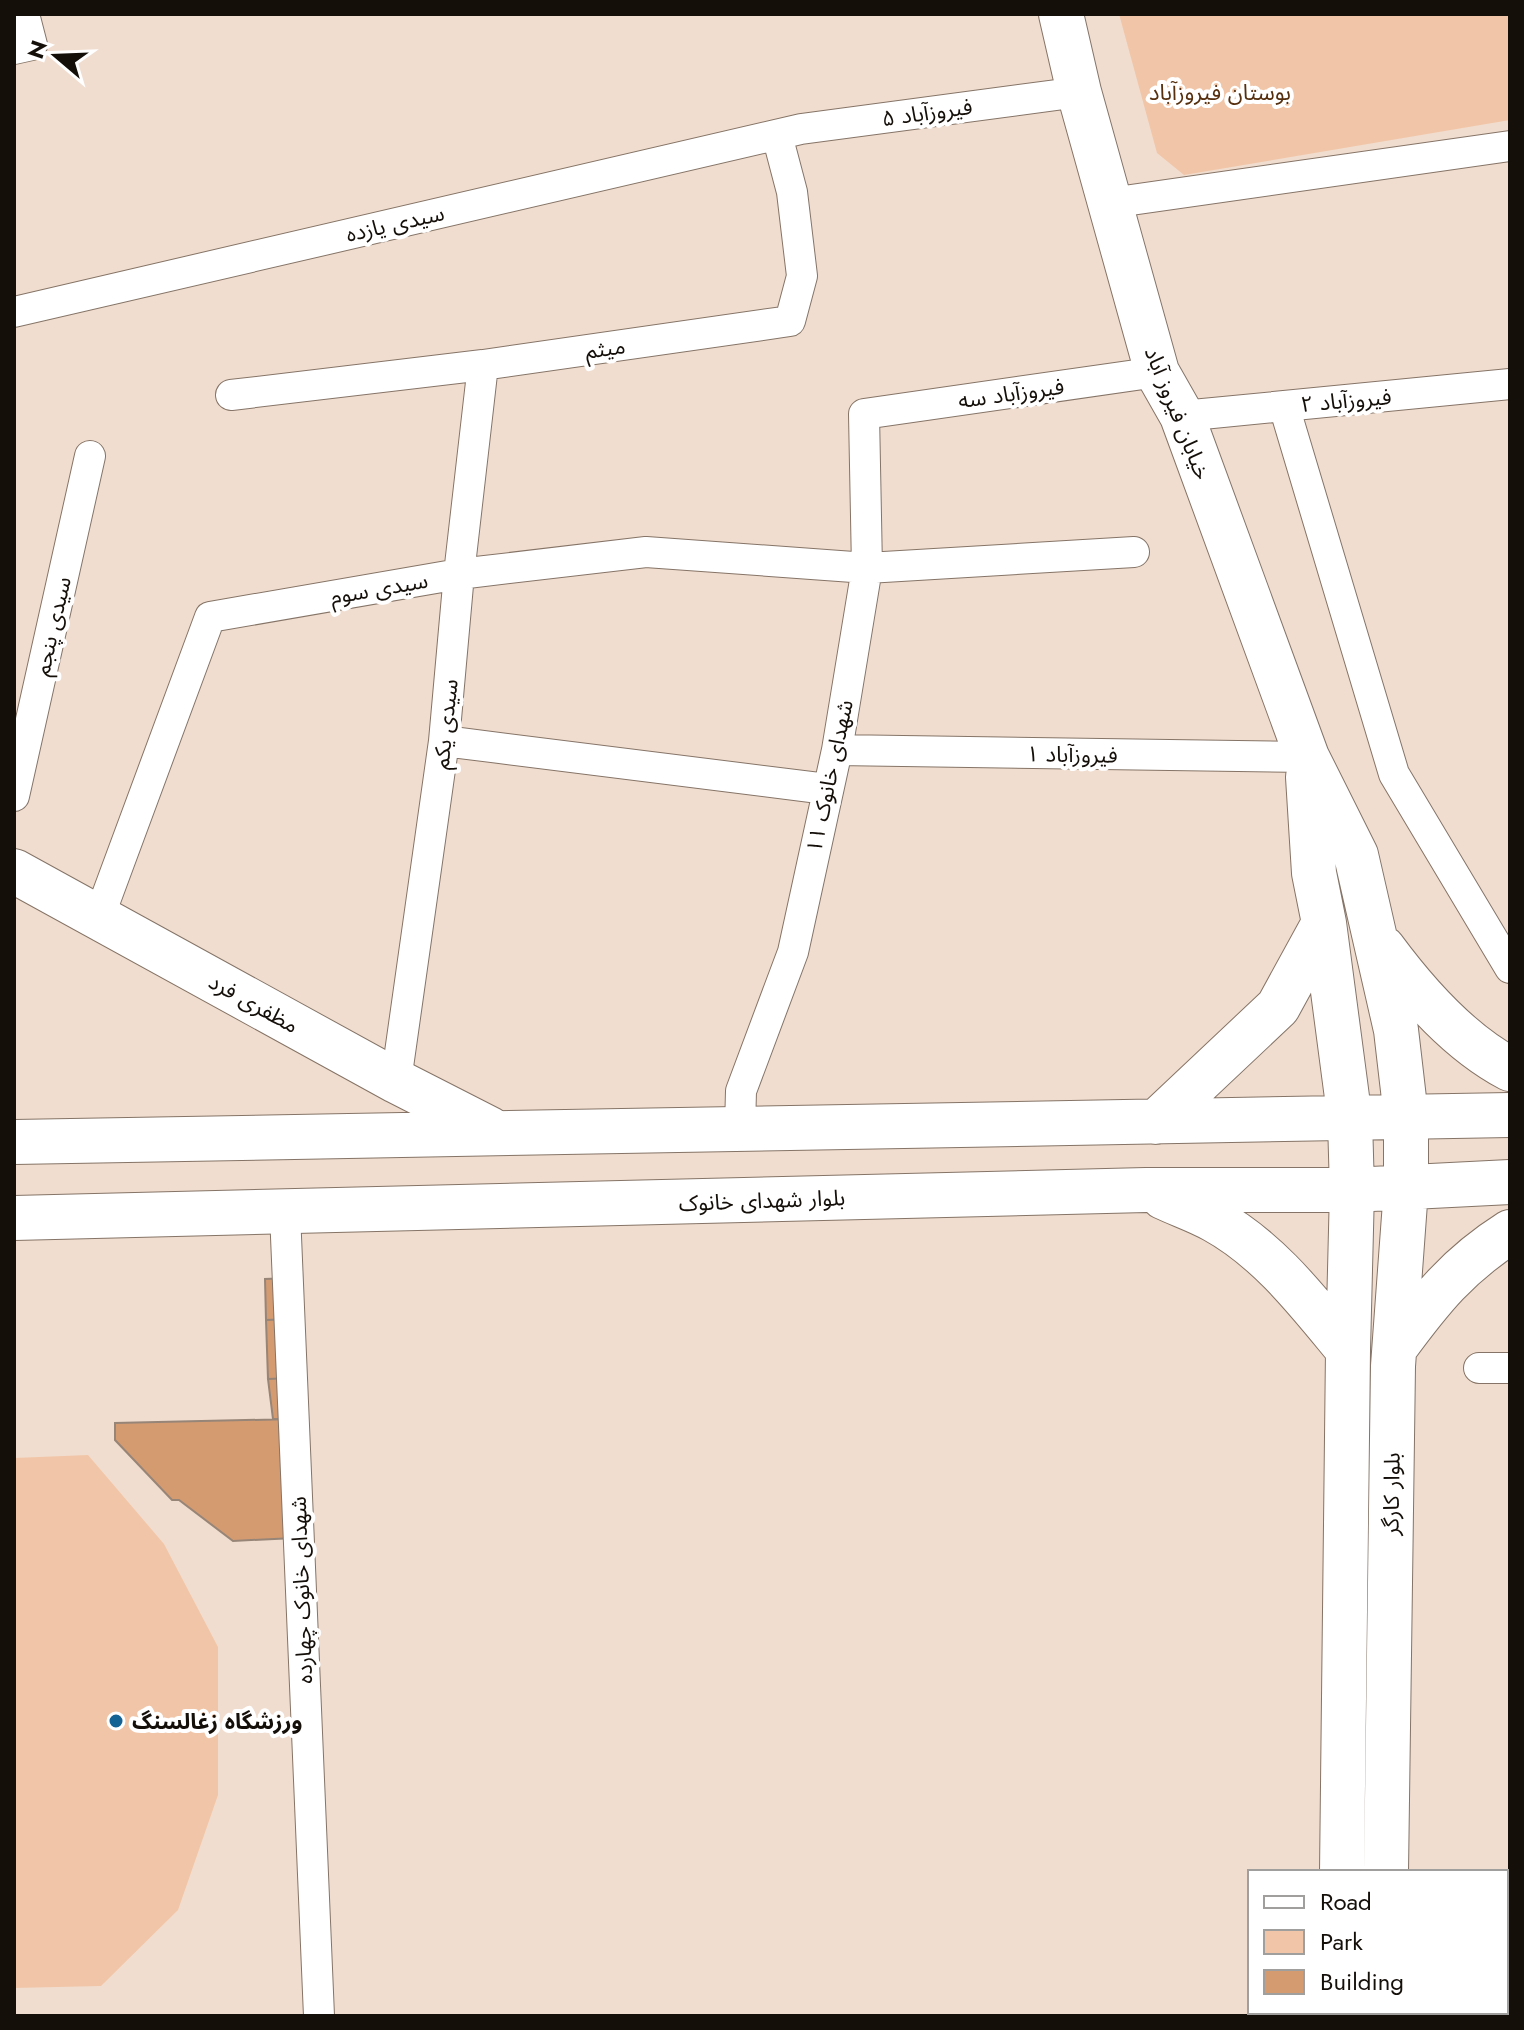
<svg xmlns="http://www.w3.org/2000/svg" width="1524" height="2030" viewBox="0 0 1524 2030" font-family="Jost,'Noto Sans Arabic',sans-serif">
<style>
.green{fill:#f1c6a8}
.building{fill:#d49b71;stroke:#978578;stroke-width:2}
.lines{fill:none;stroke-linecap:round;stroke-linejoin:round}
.street-casing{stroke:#857467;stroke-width:32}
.secondary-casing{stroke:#857467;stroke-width:46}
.street{stroke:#fff;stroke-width:30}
.secondary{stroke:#fff;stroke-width:44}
.poi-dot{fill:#156295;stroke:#fff;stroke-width:3}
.labels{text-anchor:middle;stroke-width:8;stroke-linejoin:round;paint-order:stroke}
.park-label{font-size:22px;fill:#552f0e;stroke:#fff}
.street-label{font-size:22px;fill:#150f0a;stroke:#fff}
.poi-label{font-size:22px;font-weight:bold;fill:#150f0a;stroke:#fff;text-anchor:start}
</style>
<rect width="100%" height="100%" fill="#f1ddcf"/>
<path class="green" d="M1119,14H1510V120L1184,175L1157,153Z
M88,1455L164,1544L218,1647V1795L178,1910L101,1986L14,1988V1458Z"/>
<path class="building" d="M290,1278L292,1319L266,1320L265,1279Z
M292,1319L293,1378L268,1379L266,1320Z
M293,1378L294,1419H273L268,1379Z
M294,1419V1538L233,1541L179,1500H172L115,1440V1423Z"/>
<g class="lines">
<defs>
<path id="street" d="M14,49L32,45L24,14
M1110,203L1510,146
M14,312L801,129L1079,92
M231,395L483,365L790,321L802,276L792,192L777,135
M1284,406L1394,774L1510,968
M1182,416L1510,384
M444,741L827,789
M837,750L1307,757
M14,796L90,456
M99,917L210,617L459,574L646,552L867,568L1134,552
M396,1081L444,741L459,574L483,365
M740,1128L741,1091L793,952L837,750L867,568L864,414L1157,372
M285,1213L319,2016
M1479,1368H1510
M1506,1893H1510"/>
<path id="secondary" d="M1061,14L1079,92L1157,372L1182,416L1307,757L1356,855L1396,1030L1406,1116V1189L1393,1366L1386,1872
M1308,777L1314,873L1324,923L1350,1120L1352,1190L1348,1350L1342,1872
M14,871L396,1081L490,1129
M1383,948C1417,994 1459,1042 1510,1069
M1156,1122L1278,1007L1324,923
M14,1142L1510,1115
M1163,1197C1180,1205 1198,1211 1214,1220C1269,1250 1309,1303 1348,1350
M14,1218L1146,1190H1352L1510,1182
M1395,1348C1431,1299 1458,1265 1510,1232
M1341,2012V2016
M1384,2012V2016"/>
</defs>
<use href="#street" class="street-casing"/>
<use href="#secondary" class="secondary-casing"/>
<use href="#street" class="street"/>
<use href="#secondary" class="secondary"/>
</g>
<circle class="poi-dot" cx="116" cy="1721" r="8"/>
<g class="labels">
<g class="park-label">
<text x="1220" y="100">بوستان فیروزآباد</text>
</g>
<g class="street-label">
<text transform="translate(927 112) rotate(-8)" y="8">فیروزآباد ۵</text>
<text transform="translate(395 223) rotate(-13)" y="8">سیدی یازده</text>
<text transform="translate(605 348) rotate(-8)" y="8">میثم</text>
<text transform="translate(1011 393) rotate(-8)" y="8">فیروزآباد سه</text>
<text transform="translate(1346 400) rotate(-5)" y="8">فیروزآباد ۲</text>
<text transform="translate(1178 413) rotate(68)" y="8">خیابان فیروز آباد</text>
<text transform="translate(379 588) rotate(-10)" y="8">سیدی سوم</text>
<text transform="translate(52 626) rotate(-77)" y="8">سیدی پنجم</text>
<text transform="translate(445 724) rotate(-84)" y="8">سیدی یکم</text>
<text transform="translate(1072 754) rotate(1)" y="8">فیروزآباد ۱</text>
<text transform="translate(829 776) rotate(-78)" y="8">شهدای خانوک ۱۱</text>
<text transform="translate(254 1003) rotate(29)" y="8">مظفری فرد</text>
<text transform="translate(762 1200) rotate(-2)" y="8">بلوار شهدای خانوک</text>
<text transform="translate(1391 1494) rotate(-89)" y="8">بلوار کارگر</text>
<text transform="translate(301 1590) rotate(-92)" y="8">شهدای خانوک چهارده</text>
</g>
<g class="poi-label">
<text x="132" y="1729">ورزشگاه زغالسنگ</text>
</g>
</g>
<rect width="1524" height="2030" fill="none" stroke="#150f0a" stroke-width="32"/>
<rect x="1248" y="1870" width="260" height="144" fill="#ffffff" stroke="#a19f9d" stroke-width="2"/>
<rect x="1264" y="1896" width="40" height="12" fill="#ffffff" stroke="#a19f9d" stroke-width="2"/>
<text x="1320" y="1910" font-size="24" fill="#150f0a">Road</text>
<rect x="1264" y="1930" width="40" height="24" fill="#f1c6a8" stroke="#a19f9d" stroke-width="2"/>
<text x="1320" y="1950" font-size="24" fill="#150f0a">Park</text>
<rect x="1264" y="1970" width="40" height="24" fill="#d49b71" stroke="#a19f9d" stroke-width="2"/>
<text x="1320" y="1990" font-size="24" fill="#150f0a">Building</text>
<g transform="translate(56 56) rotate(289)" stroke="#ffffff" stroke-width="6" paint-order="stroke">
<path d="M0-6L14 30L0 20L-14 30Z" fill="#150f0a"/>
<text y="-12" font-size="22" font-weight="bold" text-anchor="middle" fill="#150f0a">N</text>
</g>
</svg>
